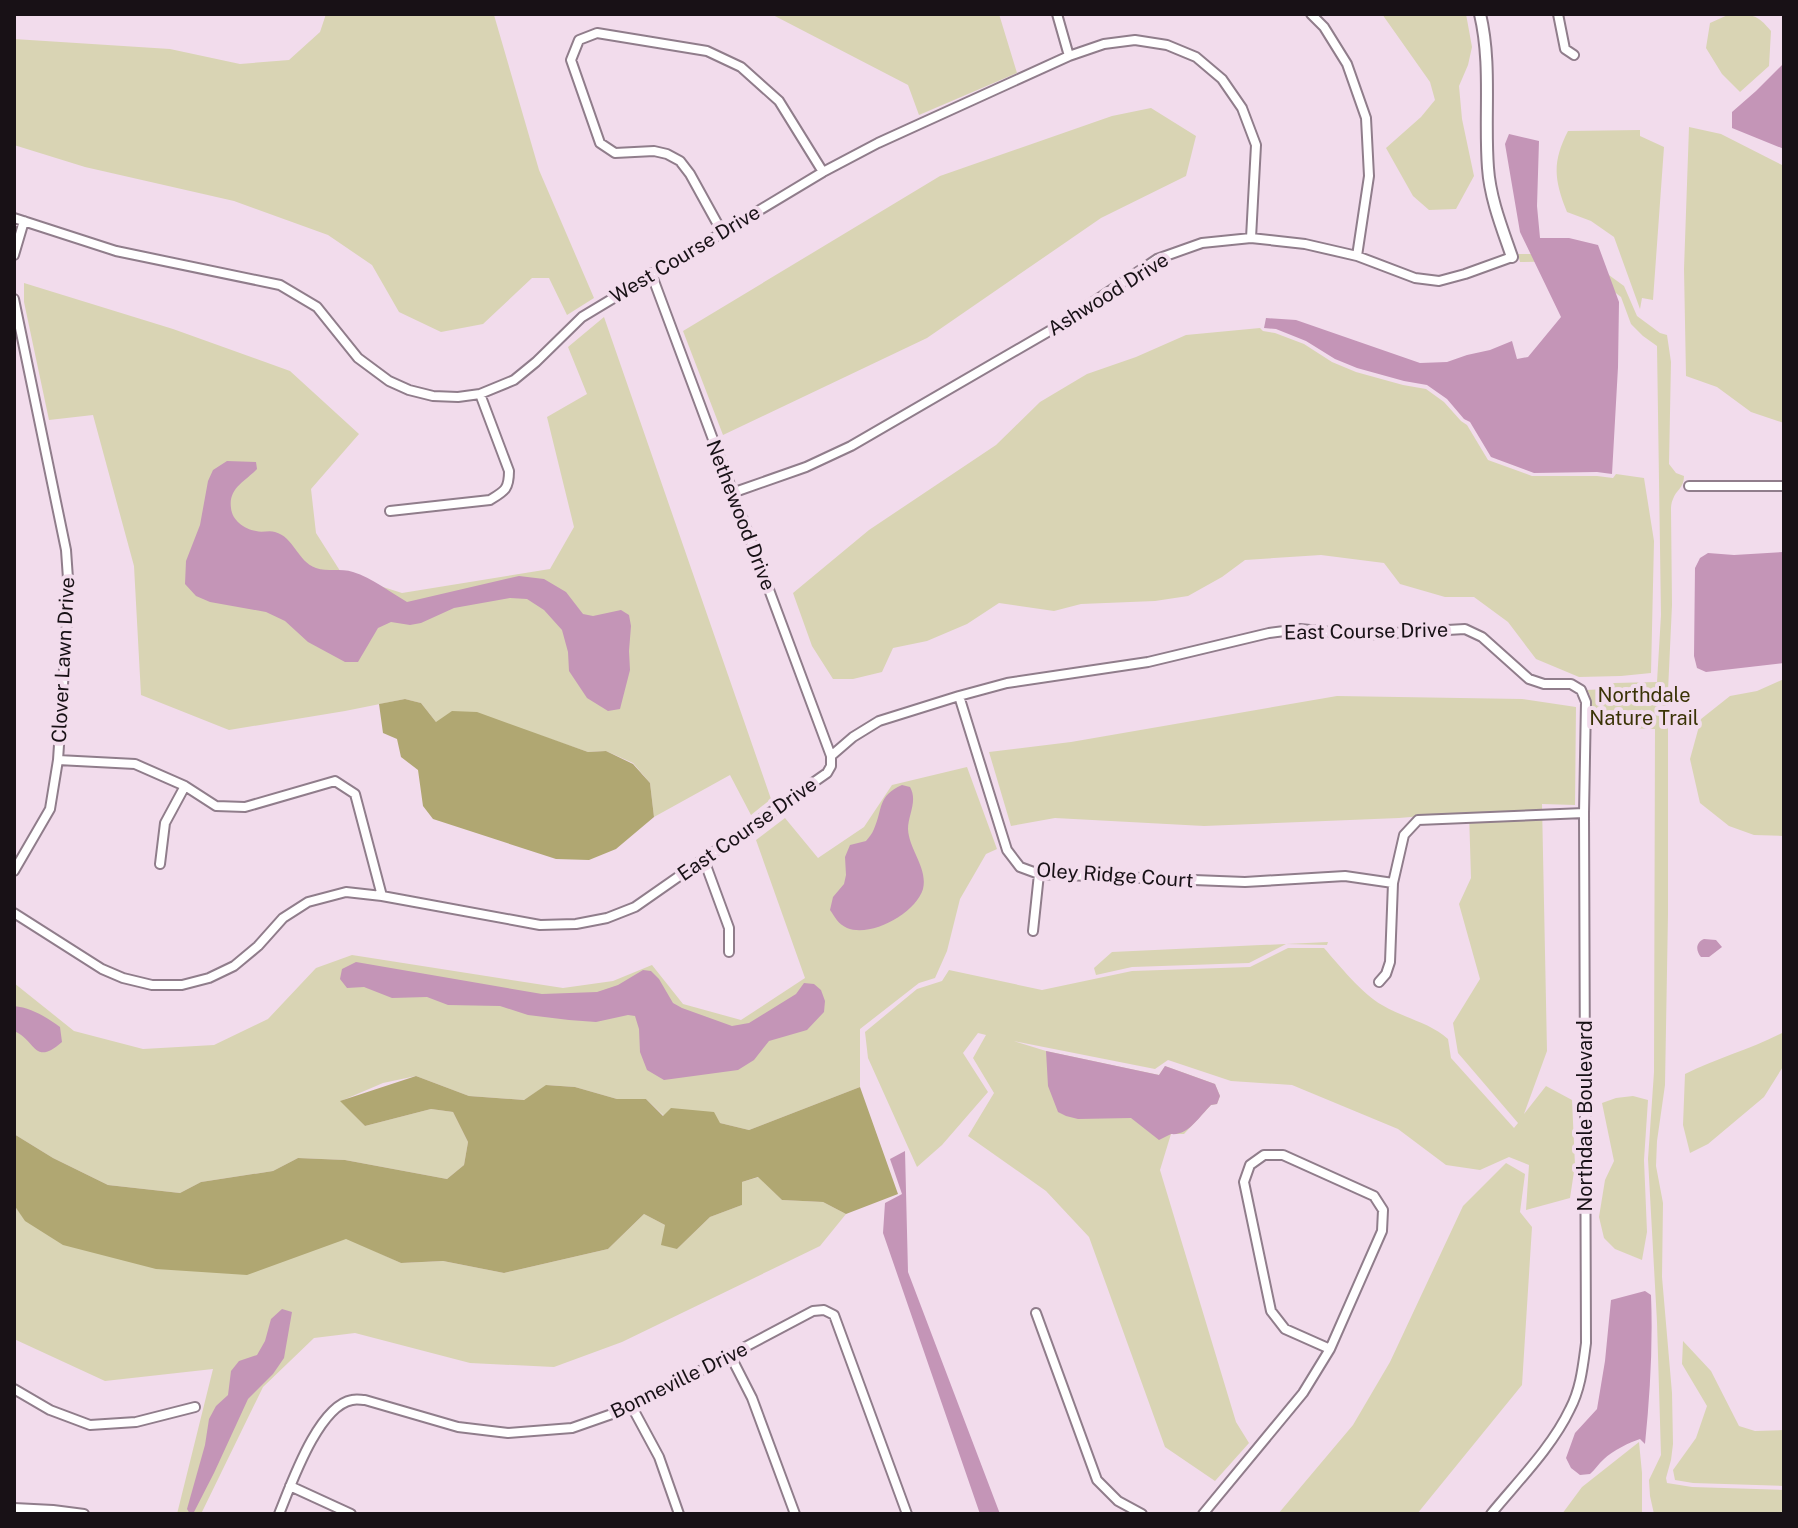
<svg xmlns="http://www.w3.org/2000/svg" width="1798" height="1528" viewBox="0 0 1798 1528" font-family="'Public Sans',sans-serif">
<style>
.green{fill:#d9d4b4}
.forest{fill:#b0a772}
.water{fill:#c495b7}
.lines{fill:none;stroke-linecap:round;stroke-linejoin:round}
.minor-casing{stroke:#907d8b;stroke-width:12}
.tertiary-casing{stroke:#907d8b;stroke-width:14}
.minor{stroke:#fff;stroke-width:8}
.tertiary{stroke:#fff;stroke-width:10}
.labels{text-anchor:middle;stroke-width:8;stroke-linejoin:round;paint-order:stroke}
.street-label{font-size:20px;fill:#181116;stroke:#f2dcec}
.park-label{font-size:20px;fill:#3a3306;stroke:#f2dcec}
</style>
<rect width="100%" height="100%" fill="#f2dcec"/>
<path class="green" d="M326,14H495L494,15L539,170L594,298L567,315L549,278H532L483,324L441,332L399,312L372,265L328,235L234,201L85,167L14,145V39L170,49L240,64L289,60L320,32Z
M771,14H999L1017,73L919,115L908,85Z
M1382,14H1466L1472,47L1468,65L1459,86L1462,119L1474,176L1456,209L1429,210L1413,196L1386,148L1421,117L1435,100L1430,82Z
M1730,14C1752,14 1757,14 1771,31L1769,66L1740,92L1722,74L1706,48L1710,23Z
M1151,108L1196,136L1186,176L1101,218L927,338L723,435L683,331L940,176L1112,116Z
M1689,127L1721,134L1784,166V423L1751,412L1717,387L1686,376L1684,269Z
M1640,130V136L1664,147L1653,300L1642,298L1640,309L1614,237L1591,221L1567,212C1554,180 1552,162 1568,131Z
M1573,249L1624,286L1637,316L1660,333L1667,335L1671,362L1669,464L1676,473L1684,476C1684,488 1676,490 1673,499C1671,503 1671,507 1671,510L1672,605L1668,691V914L1665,1085L1657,1141L1656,1166L1663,1203L1662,1277L1672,1393L1673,1444L1671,1460L1666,1478L1667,1483L1692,1487L1784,1490V1514H1654L1650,1496L1649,1480L1661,1455L1657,1322L1648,1159L1654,1072L1655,729L1590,727V695L1587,690L1605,689L1614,683L1657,682L1661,615L1657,346L1643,336L1631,324L1621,297L1574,261L1520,262L1518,254H1537Z
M24,283L173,329L290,371L359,434L311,489L316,533L342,574L402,593L550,569L574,527L547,417L587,394L568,347L604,317L771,799L751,815L730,775L654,817L650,783L633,763L606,751L588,752L539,735L436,722L421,703L405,699L345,711L229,730L141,695L134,566L93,415L49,420L24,302Z
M1260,328L1263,331L1275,333L1304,344L1332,362L1356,372L1403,385L1426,389L1444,402L1461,421L1467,425L1488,460L1532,476H1597L1613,478L1616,474L1644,478L1654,541L1651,673L1621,676L1579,677L1536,659L1508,622L1474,597H1445L1400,584L1384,563L1321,555L1245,560L1222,577L1188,596L1155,601L1081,604L1054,611L999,603L967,624L927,641L893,648L882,672L853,679H833L812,646L793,593L869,530L996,445L1040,402L1087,374L1136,357L1186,335Z
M1784,679V836L1754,835L1729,826L1700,803L1690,759L1701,719L1730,696L1757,691Z
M1337,696L1522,699L1576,707L1575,805L1542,804L1547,1051L1524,1114L1546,1086L1572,1100L1575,1165L1570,1198L1526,1210L1529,1165L1509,1157L1480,1170L1446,1165L1398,1129L1292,1085L1231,1081L1168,1060L1155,1069L1014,1041L1046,1051L1159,1075L1165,1066L1215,1084L1220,1096L1217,1104L1211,1105L1184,1134H1171L1160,1170L1236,1422L1249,1443L1215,1481L1165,1447L1089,1237L1046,1191L968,1136L994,1093L973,1058L986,1035L978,1033L963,1053L988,1092L942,1145L917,1167L868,1058L865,1032L917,989L942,981L949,970L1042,990L1132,971L1250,967L1288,948H1324C1339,965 1362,994 1382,1005C1403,1018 1429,1022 1448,1039L1451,1058L1514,1128L1518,1123L1458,1053L1453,1023L1480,979L1459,904L1471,878L1469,812L1399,818L1204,826L1055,818L1011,826L989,752L1071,742Z
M967,767L997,849L986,854L960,899L947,951L935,978L919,983L860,1029V1087L749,1130L720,1123L664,1116L646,1099H617L575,1087L547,1085L524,1100L469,1096L416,1076L383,1083L341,1101L365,1126L431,1109L453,1112L468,1142L464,1165L447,1179L345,1160L298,1158L273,1171L201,1182L180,1193L108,1185L53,1158L14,1134V983L74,1031L143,1049L214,1045L268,1019L316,968L352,955L563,988L613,981L652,965L683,1004L741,1020L805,978L756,840L785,818L818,858L864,827L892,785Z
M1328,942L1327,945L1286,944L1249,963L1132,967L1096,975L1094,968L1112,952Z
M1784,1032V1065L1764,1097L1708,1144L1690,1153L1683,1125L1685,1074C1717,1058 1752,1049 1784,1032Z
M1633,1096L1648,1100L1644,1160L1647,1232L1642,1260L1615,1249L1604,1238L1599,1217L1605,1180L1614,1161L1602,1103L1616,1098Z
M1506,1163L1525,1174L1520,1212L1532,1227L1522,1385L1417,1514H1278L1353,1425L1390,1362L1463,1206Z
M759,1177L782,1200L823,1202L846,1214L820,1246L622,1342L554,1367L470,1363L355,1333L314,1338L263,1387L201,1514H177L213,1369L105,1381L14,1339V1205L26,1221L346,1238L401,1263L443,1261L504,1273L608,1249L644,1214L665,1225L677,1249L710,1217L742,1205V1182Z
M1683,1341L1711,1371L1739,1426L1755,1431L1784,1430V1486L1693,1483L1675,1480L1673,1470L1696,1438L1707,1406L1682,1364Z
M1639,1442L1642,1473V1514H1562L1582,1487Z"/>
<path class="forest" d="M405,699L421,703L436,722L452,711L477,712L588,752L606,751L633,764L650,783L654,817L616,849L589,860L556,859L433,819L423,806L418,770L401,757L397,739L383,733L379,704Z
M416,1076L469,1096L524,1100L546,1085L575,1087L617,1099H646L663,1116L671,1108L714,1112L720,1123L749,1130L860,1087L898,1194L846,1214L823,1202L782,1200L758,1177L742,1182V1205L710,1217L677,1249L661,1245L665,1225L644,1214L608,1249L504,1273L443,1261L401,1263L346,1239L247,1275L156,1269L63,1245L25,1221L14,1205V1134L53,1158L108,1185L180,1193L201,1182L273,1171L298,1158L345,1160L447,1179L464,1165L468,1142L453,1112L431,1109L365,1126L340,1101Z"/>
<path class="water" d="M1784,63V149L1732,128V112L1756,91Z
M1509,134L1539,141L1537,206L1540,238H1569L1598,245L1619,302L1618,367L1612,474L1597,472L1534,473L1491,457L1470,422L1464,419L1447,399L1427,385L1404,381L1357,368L1335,359L1306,341L1276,329L1264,328L1266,318L1296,320L1420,363L1447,362L1467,355L1490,350L1512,341L1517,359L1528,357L1561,317L1520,232L1505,144Z
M227,461L256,462L257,469C246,481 228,488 231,508C232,520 244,529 256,531C262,533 269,530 275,532C294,537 297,561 316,568C327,572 341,568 353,572C372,578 390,592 407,602L519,576L544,579L566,592L583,614L593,616L621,610L629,615L631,626L629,651L630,670L620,709L608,711L587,698L569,671L568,652L562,630L544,610L527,599L510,598L454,608L421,623L410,625L391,622L378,628L358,662H345L308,642L285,621L266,612L210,602L196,596L185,584L186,561L200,525L208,481L213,470Z
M1784,552V663L1706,672L1697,668L1694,656L1695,568L1700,558L1708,553L1734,555Z
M902,785L910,787C918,801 908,815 908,829C909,850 928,868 923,889C916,913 871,938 847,928C838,924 835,917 830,910L833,897L844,884L846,875L845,857L850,845L866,841C869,837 872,834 874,829C883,809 877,796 902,785Z
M1704,939L1716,940L1722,947L1709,957H1701C1696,951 1695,943 1704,939Z
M356,962L542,994L597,992L618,985L643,970L651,971L659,979L673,1003L682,1008L732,1026L749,1023L796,994L804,983L814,984L821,990L825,1001L824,1012L807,1030L769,1041L754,1060L738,1070L664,1080L647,1070L640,1052L639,1029L635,1016L628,1015L596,1022L569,1020L528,1015L500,1006L448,1005L427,997L392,998L364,987L347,988L340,979L342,969Z
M14,1006C32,1008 46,1017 60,1027L62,1042C34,1067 36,1040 14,1031Z
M1046,1051L1159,1075L1165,1066L1215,1084L1220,1096L1217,1104L1211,1105C1199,1117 1188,1136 1171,1134L1159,1140L1131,1118L1078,1119L1066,1116L1058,1112L1048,1086Z
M905,1151L908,1272L1000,1514H980L883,1233L885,1203L902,1194L890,1159Z
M1645,1291L1651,1295C1653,1345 1650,1394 1645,1444L1640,1439C1630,1442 1612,1451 1604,1459C1599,1463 1595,1470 1590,1474L1580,1475L1571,1468L1566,1458L1575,1433L1597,1409L1605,1361L1611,1300Z
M282,1309L292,1312L284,1358L273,1374L248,1399L214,1473L193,1514H190L187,1509L205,1445L209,1419L216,1406L228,1395L231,1371L239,1361L257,1355L265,1341L271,1319Z"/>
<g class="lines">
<defs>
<path id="minor" d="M1057,14L1069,56
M1311,14L1324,27L1347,64L1366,118L1369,176L1357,256
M1558,14L1565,49L1574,55
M14,218L116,251L280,285L317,307L358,358L389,381L409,390L433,396L458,397L480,394L514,380L536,362L582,317L823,172L878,143L1069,56L1104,44L1135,40L1167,45L1196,57L1222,79L1242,108L1256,145L1251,238
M722,232L690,174L680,161L667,154L654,151L615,153L600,143L571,60L579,40L597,33L707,51L741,67L779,101L823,172
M14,255L24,221
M651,273L831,756
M14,299L66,550L69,593L58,760L50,809L14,871
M1689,486H1784
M732,493L806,467L851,446L1058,326L1157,259L1202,243L1251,238L1305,244L1357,256L1415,278L1439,281L1465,274L1512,257
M390,511L490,500C505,491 509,489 509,471L480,394
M959,696L1007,850L1020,867L1039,874L1245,882L1345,876L1393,883
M58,760L135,764L185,786L216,806L245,807L335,781L355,794L382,896
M704,860L729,928V952
M160,864L165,823L185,786
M14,913L102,969L123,978L152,985H182L209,978L234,966L258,946L283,918L308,902L346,892L382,896L540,925L576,924L607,918L635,907L827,773L831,766V756L853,737L879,721L959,696L1007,683L1148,662L1269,633L1300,629L1359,635L1465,629L1482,637L1529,679L1544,684H1571L1581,690L1586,702L1584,813L1586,1343C1583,1365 1581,1388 1570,1409C1552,1447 1518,1481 1491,1514
M1033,931L1039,874
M1379,982L1386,974L1390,962L1393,883L1404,835L1418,820L1584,813
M1036,1313L1097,1480L1118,1501L1142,1514
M730,1355L752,1398L795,1514
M14,1389L50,1410L90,1425L136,1422L195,1407
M632,1407L659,1457L679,1514
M290,1486L351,1514
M14,1508L53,1510L84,1514
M279,1514C291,1485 318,1406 352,1400C357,1399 361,1400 365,1400L458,1427L508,1433L572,1428L632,1407L813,1311L824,1310L834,1315L907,1514
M1203,1514L1303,1393L1330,1349L1382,1231L1383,1210L1374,1196L1283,1155H1264L1250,1165L1244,1182L1271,1311L1285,1329L1330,1349"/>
<path id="tertiary" d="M1480,14C1492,64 1484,117 1488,168C1490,198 1502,228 1512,257"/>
</defs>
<use href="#minor" class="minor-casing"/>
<use href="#tertiary" class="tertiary-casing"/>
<use href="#minor" class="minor"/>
<use href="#tertiary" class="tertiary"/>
</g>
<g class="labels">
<g class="street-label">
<text transform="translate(685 254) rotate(-31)" y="7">West Course Drive</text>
<text transform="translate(1108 294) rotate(-32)" y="7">Ashwood Drive</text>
<text transform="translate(741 515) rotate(69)" y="7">Nethewood Drive</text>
<text transform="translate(1366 631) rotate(-1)" y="7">East Course Drive</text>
<text transform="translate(63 660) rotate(-87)" y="7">Clover Lawn Drive</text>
<text transform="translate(747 829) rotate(-35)" y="7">East Course Drive</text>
<text transform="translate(1115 875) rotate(4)" y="7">Oley Ridge Court</text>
<text transform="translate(1585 1116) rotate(-90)" y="7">Northdale Boulevard</text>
<text transform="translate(679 1380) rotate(-26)" y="7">Bonneville Drive</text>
</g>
<g class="park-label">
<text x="1644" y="702">Northdale<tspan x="1644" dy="23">Nature Trail</tspan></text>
</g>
</g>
<rect width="1798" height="1528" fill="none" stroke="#181116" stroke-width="32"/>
</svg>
